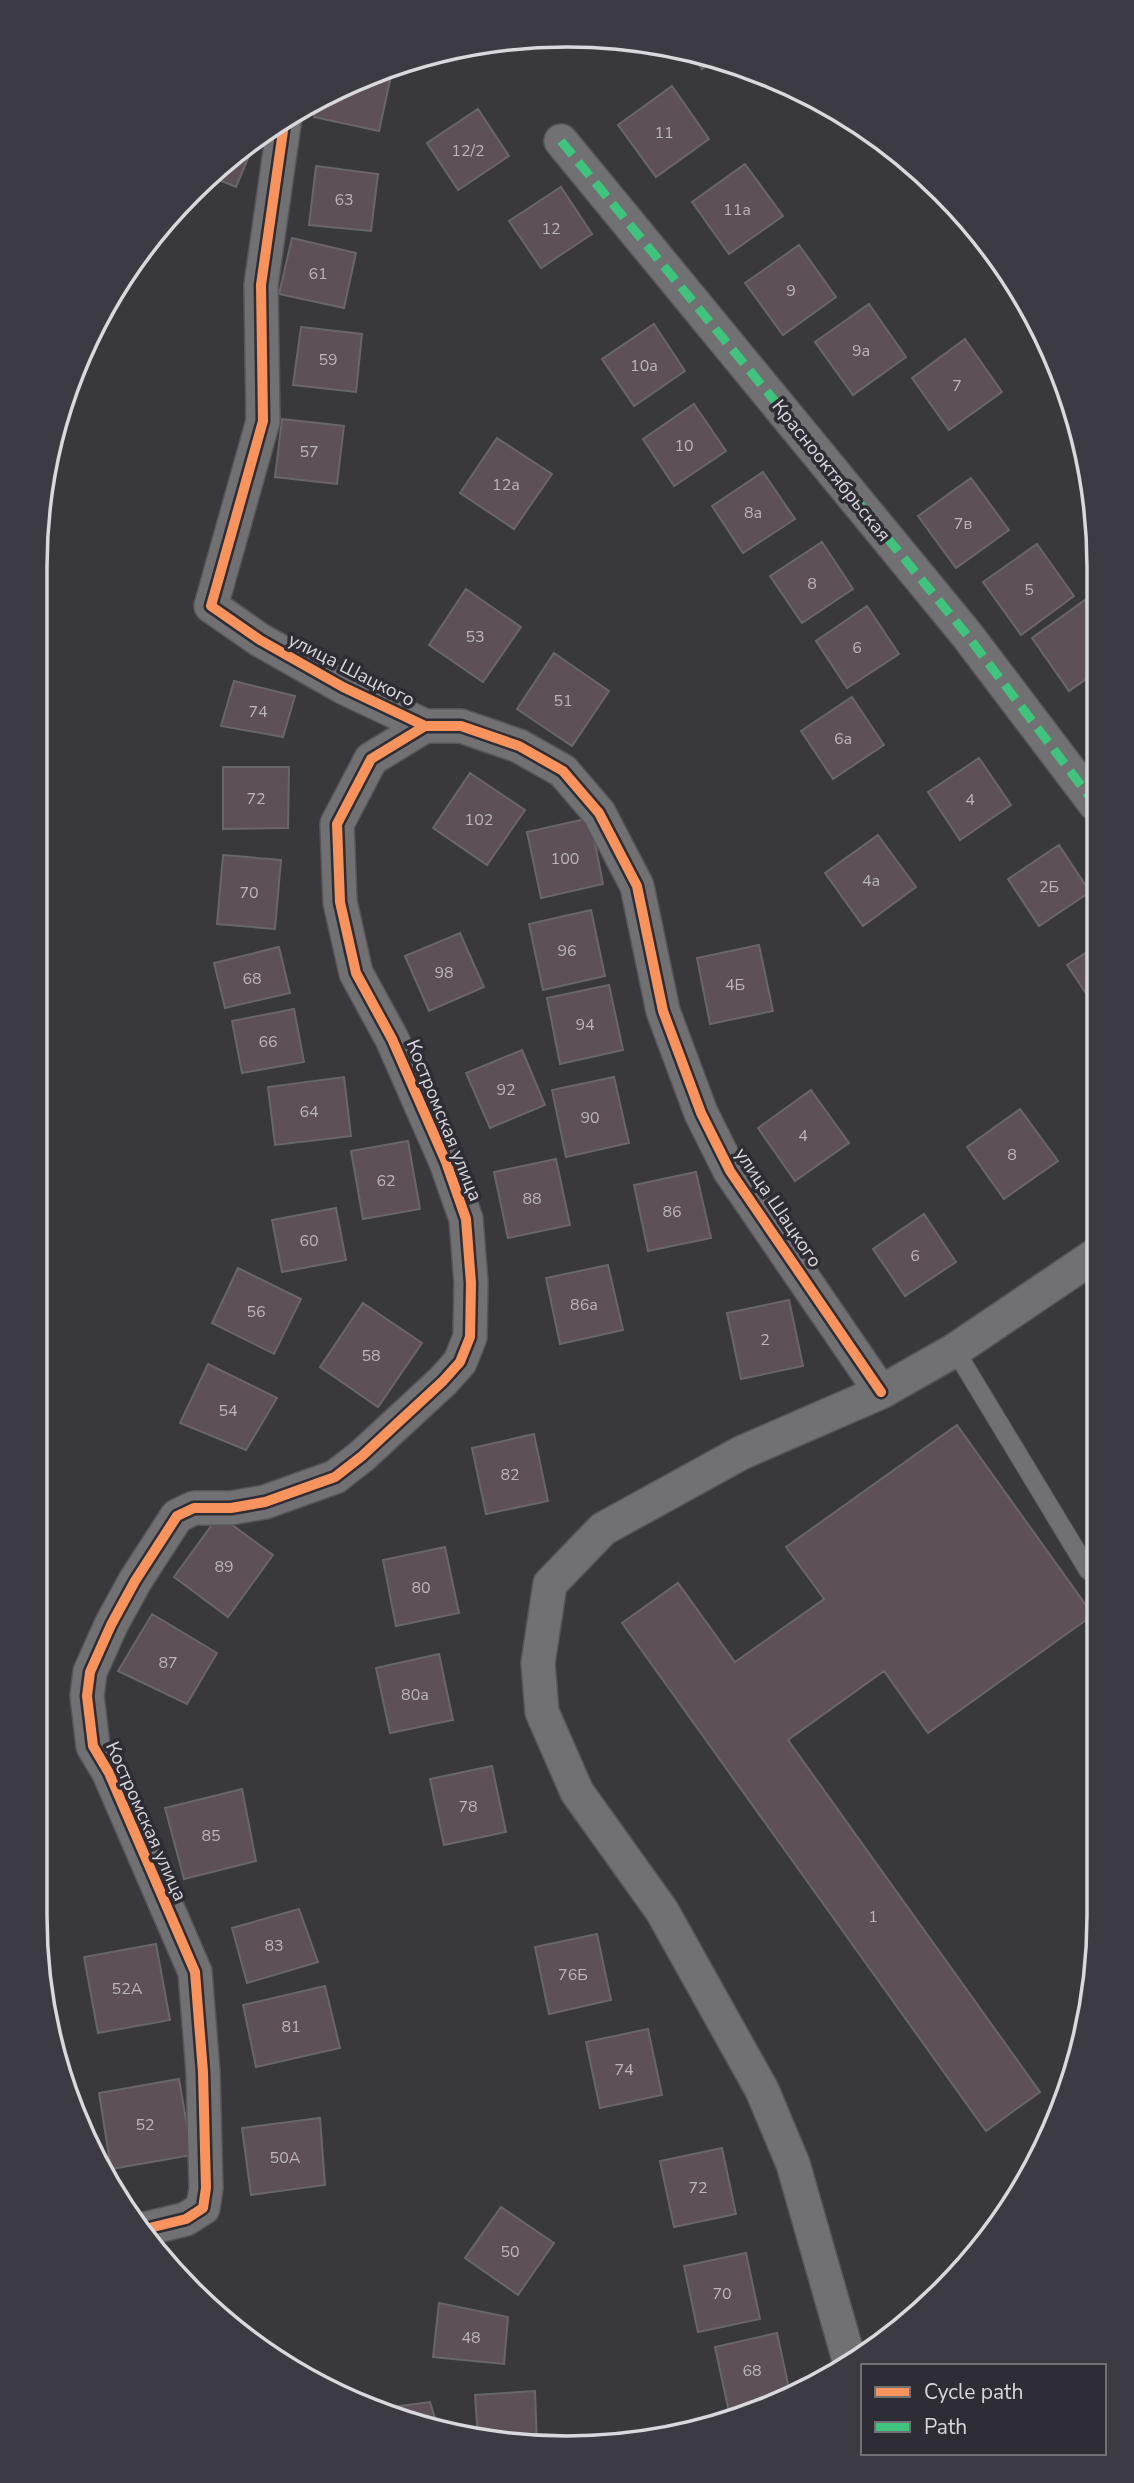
<svg xmlns="http://www.w3.org/2000/svg" width="1134" height="2483" viewBox="0 0 1134 2483" font-family="'Nunito Sans',sans-serif">
<style>
.building{fill:#5d5058;stroke:#696669;stroke-width:2}
.lines{fill:none;stroke-linecap:round;stroke-linejoin:round}
.lane-casing{stroke:#565558;stroke-width:20}
.street-casing{stroke:#565558;stroke-width:36}
.lane{stroke:#717073;stroke-width:18}
.street{stroke:#717073;stroke-width:33}
.quiet{stroke:#40c37c;stroke-width:9;stroke-dasharray:18 9;stroke-linecap:butt}
.cycleway-casing{stroke:#2e2c34;stroke-width:15}
.cycleway{stroke:#f8935d;stroke-width:10}
.labels{text-anchor:middle;stroke-width:7;stroke-linejoin:round;paint-order:stroke}
.number-label{font-size:16px;fill:#bab6bc}
.street-label{font-size:19px;fill:#d9d8dd;stroke:#2e2c34}
.rim{fill:none;stroke:#d9d8dd;stroke-width:3.5}
</style>
<rect width="100%" height="100%" fill="#39383c"/>
<path class="building" d="M690,51L716,59L702,69Z
M375,72L391,76L379,131L314,117L318,100L363,76Z
M672,86L709,139L656,177L618,125Z
M478,109L509,156L458,190L427,143Z
M257,137L236,187L209,176Z
M745,164L783,216L729,254L692,202Z
M316,166L378,174L371,231L309,225Z
M561,187L592,234L541,268L509,221Z
M292,238L356,253L344,308L279,294Z
M799,245L836,297L783,335L745,283Z
M869,304L906,357L853,395L815,342Z
M654,324L685,371L634,406L602,359Z
M301,327L362,334L356,392L293,385Z
M965,339L1002,392L949,430L912,378Z
M694,404L726,451L674,486L643,439Z
M282,419L344,426L337,484L275,477Z
M497,438L552,474L514,529L460,493Z
M763,472L795,519L743,553L712,506Z
M971,478L1009,530L956,568L918,516Z
M822,542L853,589L802,623L770,576Z
M1037,544L1074,596L1021,635L983,582Z
M466,589L521,627L483,682L429,645Z
M1085,600L1095,613V673L1069,691L1032,638Z
M867,606L899,654L847,688L816,641Z
M554,653L609,691L572,746L517,709Z
M234,681L295,696L283,737L221,726Z
M852,697L884,745L833,779L801,731Z
M979,758L1011,805L960,840L928,792Z
M223,767H289L288,828L223,829Z
M470,773L525,810L487,865L433,828Z
M590,818L603,884L541,898L527,832Z
M878,835L916,887L863,926L825,873Z
M1059,845L1090,892L1039,926L1008,879Z
M223,855L281,860L275,929L217,924Z
M591,910L605,976L543,990L529,924Z
M460,933L484,987L429,1011L405,956Z
M759,945L773,1011L710,1024L697,958Z
M1096,946V1008L1067,965Z
M279,947L290,993L225,1008L214,963Z
M609,985L623,1050L560,1064L547,998Z
M294,1009L304,1062L242,1073L232,1021Z
M522,1050L545,1105L490,1128L466,1073Z
M344,1077L351,1136L275,1145L268,1087Z
M614,1077L629,1143L566,1157L552,1090Z
M811,1090L849,1143L795,1181L758,1128Z
M1020,1109L1058,1161L1004,1199L967,1147Z
M408,1141L420,1209L363,1219L351,1151Z
M556,1159L570,1225L508,1238L494,1172Z
M696,1172L711,1238L648,1251L634,1185Z
M336,1208L346,1260L282,1272L272,1220Z
M924,1214L956,1262L905,1296L873,1249Z
M608,1265L623,1330L560,1344L546,1278Z
M238,1268L301,1299L274,1354L212,1323Z
M789,1300L803,1366L741,1379L727,1313Z
M363,1303L422,1343L378,1407L320,1367Z
M208,1364L277,1398L246,1450L180,1423Z
M957,1425L1093,1615L928,1733L884,1671L788,1740L1040,2092L986,2131L622,1623L678,1583L735,1662L824,1599L786,1547Z
M534,1434L548,1501L486,1514L472,1448Z
M219,1515L273,1555L228,1617L174,1577Z
M445,1547L459,1613L396,1626L383,1560Z
M152,1614L217,1653L187,1704L118,1671Z
M439,1654L453,1720L390,1733L376,1668Z
M492,1766L506,1832L444,1845L430,1779Z
M242,1789L256,1861L184,1879L165,1808Z
M299,1909L318,1962L247,1983L232,1928Z
M597,1934L611,2000L549,2014L535,1947Z
M156,1944L170,2020L98,2033L84,1957Z
M325,1986L340,2048L256,2067L243,2005Z
M648,2029L662,2095L600,2108L586,2042Z
M179,2079L192,2155L111,2169L99,2093Z
M320,2118L325,2185L251,2195L242,2128Z
M722,2148L736,2214L674,2227L660,2161Z
M501,2207L554,2243L518,2295L465,2258Z
M746,2253L760,2319L698,2332L684,2266Z
M439,2303L508,2317L504,2364L433,2357Z
M777,2333L790,2393L751,2408L729,2412L715,2347Z
M535,2391L537,2445L478,2439L475,2395Z
M430,2402L438,2428L385,2408Z"/>
<g class="lines">
<defs>
<path id="lane" d="M955,1350L1088,1570L1098,1577"/>
<path id="street" d="M285,117L261,285L263,421L211,606L260,640L343,687L425,726H461L519,746L563,771L599,813L637,886L663,1011L701,1113L730,1171L881,1392
M561,141L967,635L1095,804
M141,2230L186,2219L203,2208L206,2188L203,2072L195,1972L109,1773L93,1746L87,1696L90,1672L111,1625L135,1581L177,1516L194,1508H231L265,1502L335,1477L362,1456L443,1381L460,1362L470,1337L471,1283L466,1219L446,1162L392,1039L356,973L340,902L337,824L371,759L425,726
M850,2363L793,2164L762,2090L662,1911L577,1792L542,1712L538,1663L550,1584L603,1529L741,1453L881,1392L955,1350L1097,1254"/>
</defs>
<use href="#lane" class="lane-casing"/>
<use href="#street" class="street-casing"/>
<use href="#lane" class="lane"/>
<use href="#street" class="street"/>
<path class="quiet" d="M561,141L967,635L1095,804"/>
<defs>
<path id="cycleway" d="M285,117L261,285L263,421L211,606L260,640L343,687L425,726H461L519,746L563,771L599,813L637,886L663,1011L701,1113L730,1171L881,1392
M141,2230L186,2219L203,2208L206,2188L203,2072L195,1972L109,1773L93,1746L87,1696L90,1672L111,1625L135,1581L177,1516L194,1508H231L265,1502L335,1477L362,1456L443,1381L460,1362L470,1337L471,1283L466,1219L446,1162L392,1039L356,973L340,902L337,824L371,759L425,726"/>
</defs>
<use href="#cycleway" class="cycleway-casing"/>
<use href="#cycleway" class="cycleway"/>
</g>
<g class="labels">
<g class="number-label">
<text x="664" y="138">11</text>
<text x="468" y="156">12/2</text>
<text x="344" y="205">63</text>
<text x="737" y="215">11а</text>
<text x="551" y="234">12</text>
<text x="318" y="279">61</text>
<text x="791" y="296">9</text>
<text x="861" y="356">9а</text>
<text x="328" y="365">59</text>
<text x="644" y="371">10а</text>
<text x="957" y="391">7</text>
<text x="684" y="451">10</text>
<text x="309" y="457">57</text>
<text x="506" y="490">12а</text>
<text x="753" y="518">8а</text>
<text x="963" y="529">7в</text>
<text x="812" y="589">8</text>
<text x="1029" y="595">5</text>
<text x="475" y="642">53</text>
<text x="857" y="653">6</text>
<text x="563" y="706">51</text>
<text x="258" y="717">74</text>
<text x="843" y="744">6а</text>
<text x="256" y="804">72</text>
<text x="970" y="805">4</text>
<text x="479" y="825">102</text>
<text x="565" y="864">100</text>
<text x="871" y="886">4а</text>
<text x="1049" y="892">2Б</text>
<text x="249" y="898">70</text>
<text x="567" y="956">96</text>
<text x="444" y="978">98</text>
<text x="252" y="984">68</text>
<text x="735" y="990">4Б</text>
<text x="585" y="1030">94</text>
<text x="268" y="1047">66</text>
<text x="506" y="1095">92</text>
<text x="309" y="1117">64</text>
<text x="590" y="1123">90</text>
<text x="803" y="1141">4</text>
<text x="1012" y="1160">8</text>
<text x="386" y="1186">62</text>
<text x="532" y="1204">88</text>
<text x="672" y="1217">86</text>
<text x="309" y="1246">60</text>
<text x="915" y="1261">6</text>
<text x="584" y="1310">86а</text>
<text x="256" y="1317">56</text>
<text x="765" y="1345">2</text>
<text x="371" y="1361">58</text>
<text x="228" y="1416">54</text>
<text x="510" y="1480">82</text>
<text x="224" y="1572">89</text>
<text x="421" y="1593">80</text>
<text x="168" y="1668">87</text>
<text x="415" y="1700">80а</text>
<text x="468" y="1812">78</text>
<text x="211" y="1841">85</text>
<text x="873" y="1922">1</text>
<text x="274" y="1951">83</text>
<text x="573" y="1980">76Б</text>
<text x="127" y="1994">52А</text>
<text x="291" y="2032">81</text>
<text x="624" y="2075">74</text>
<text x="145" y="2130">52</text>
<text x="285" y="2163">50А</text>
<text x="698" y="2193">72</text>
<text x="510" y="2257">50</text>
<text x="722" y="2299">70</text>
<text x="471" y="2343">48</text>
<text x="752" y="2376">68</text>
</g>
<g class="street-label">
<text transform="translate(832 470) rotate(51)" y="7">Краснооктябрьская</text>
<text transform="translate(352 669) rotate(27)" y="7">улица Шацкого</text>
<text transform="translate(445 1120) rotate(68)" y="7">Костромская улица</text>
<text transform="translate(779 1207) rotate(56)" y="7">улица Шацкого</text>
<text transform="translate(147 1821) rotate(66)" y="7">Костромская улица</text>
</g>
</g>
<path d="M0 0H1134V2483H0ZM567 47H567A520 520 0 0 1 1087 567V1916A520 520 0 0 1 567 2436H567A520 520 0 0 1 47 1916V567A520 520 0 0 1 567 47Z" fill="#3c3a42" fill-rule="evenodd"/>
<path class="rim" d="M567 47H567A520 520 0 0 1 1087 567V1916A520 520 0 0 1 567 2436H567A520 520 0 0 1 47 1916V567A520 520 0 0 1 567 47Z"/>
<rect x="861" y="2364" width="245" height="91" fill="#2e2c34" stroke="#727178" stroke-width="2"/>
<rect x="875" y="2387" width="35" height="10" fill="#f8935d" stroke="#727178" stroke-width="2"/>
<text x="924" y="2399" font-size="21" fill="#d9d8dd">Cycle path</text>
<rect x="875" y="2422" width="35" height="10" fill="#40c37c" stroke="#727178" stroke-width="2"/>
<text x="924" y="2434" font-size="21" fill="#d9d8dd">Path</text>
</svg>
